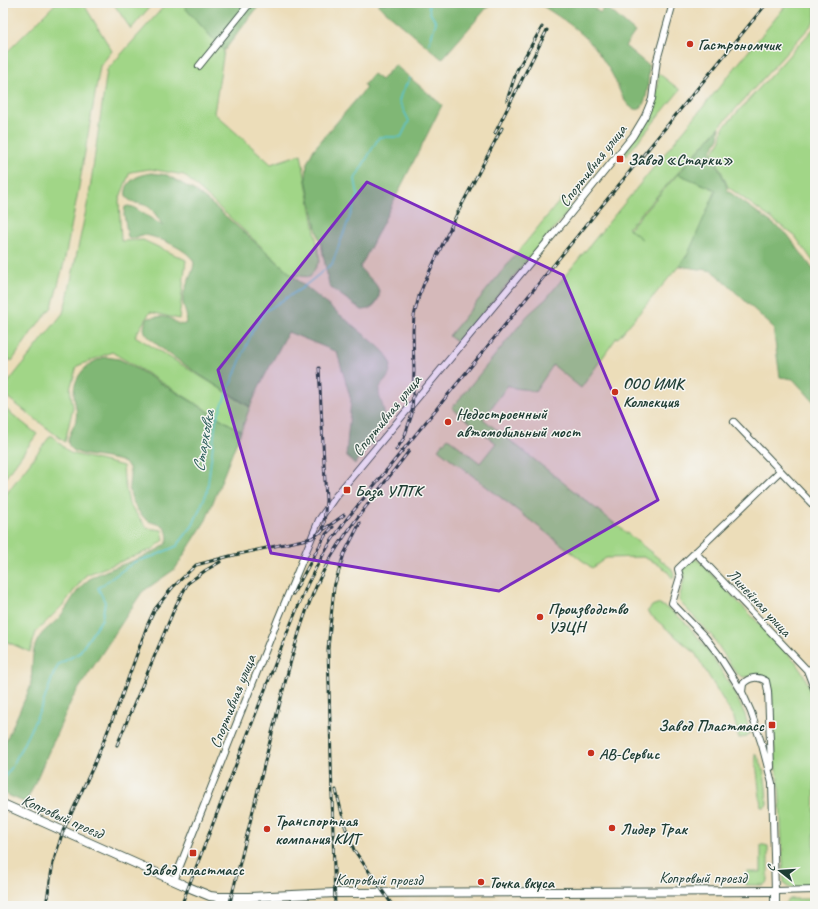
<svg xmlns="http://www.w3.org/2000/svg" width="818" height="909" viewBox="0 0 818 909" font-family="Caveat,sans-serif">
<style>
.green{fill:#a1d687;stroke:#608a5e}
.forest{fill:#80b774;stroke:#507a54}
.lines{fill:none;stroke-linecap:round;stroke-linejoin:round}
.stream{stroke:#58c4d1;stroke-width:1.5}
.street-casing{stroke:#3e5548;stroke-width:8}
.secondary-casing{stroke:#3e5548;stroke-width:10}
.street{stroke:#fff;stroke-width:6}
.secondary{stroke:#fff;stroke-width:8}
.rail-casing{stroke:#1f3d34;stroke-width:3}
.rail{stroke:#f6f6f2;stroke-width:1.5;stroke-dasharray:4.5;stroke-linecap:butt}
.marked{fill:#7b2cbf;fill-opacity:0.2;stroke:#7b2cbf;stroke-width:3;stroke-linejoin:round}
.poi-dot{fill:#c8321e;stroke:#f6f6f2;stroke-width:1.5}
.labels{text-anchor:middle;stroke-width:3;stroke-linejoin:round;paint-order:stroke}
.poi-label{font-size:16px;font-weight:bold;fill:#1f3d34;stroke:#f6f6f2;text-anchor:start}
.street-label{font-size:16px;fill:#1f3d34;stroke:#f6f6f2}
.water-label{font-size:17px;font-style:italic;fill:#2d5f5b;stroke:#f6f6f2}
</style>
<rect width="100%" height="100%" fill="#f6f6f2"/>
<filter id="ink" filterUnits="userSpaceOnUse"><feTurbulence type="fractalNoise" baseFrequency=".025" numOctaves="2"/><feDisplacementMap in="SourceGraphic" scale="8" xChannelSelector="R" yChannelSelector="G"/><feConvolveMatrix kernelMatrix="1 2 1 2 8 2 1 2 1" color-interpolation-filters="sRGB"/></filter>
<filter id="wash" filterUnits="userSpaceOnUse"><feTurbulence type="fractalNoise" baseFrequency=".012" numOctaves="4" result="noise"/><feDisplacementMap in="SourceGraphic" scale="16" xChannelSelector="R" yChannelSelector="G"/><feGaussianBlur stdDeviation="0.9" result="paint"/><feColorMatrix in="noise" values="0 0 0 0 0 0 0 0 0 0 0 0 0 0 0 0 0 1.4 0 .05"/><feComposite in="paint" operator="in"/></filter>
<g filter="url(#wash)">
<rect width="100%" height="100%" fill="#ecddb9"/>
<path class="green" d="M56,3H83L112,51L100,66L78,192L64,263L52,307L33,330L12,361L6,357L9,360L3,370V56Z
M113,3H153L131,29Z
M167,3H184L186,9L224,51L214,113L271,164L301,154L320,260L310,277L292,275L184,175L150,169L130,172L119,200L121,241L143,240L186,260L179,319L150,312L135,336L250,407L241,431L112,352L77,366L70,389L73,407L65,442L3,394V389L63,313L68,295L89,196L107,70Z
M788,3H815V21L628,228L642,239L629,229L678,174L717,190L688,254L679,266L618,338L617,337L581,388L553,365L535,392C525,387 517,391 508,385L483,419L672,569L674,574L673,579L667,571L656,563L643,557L606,558L592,568L438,449L448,438L480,463L496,443L452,408L528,315L546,299Z
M815,27V264L795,236L728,187L713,152L721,140L723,128Z
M658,73L680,90L626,156L624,153L650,117L658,86Z
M562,198L572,207L458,343L449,336Z
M3,407L37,434L3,481Z
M51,435L70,453L123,466L124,480L129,504L147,528L162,530L164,540L153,549L86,575L63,605L36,632L30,652L3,640V498Z
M691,559H695L699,561L796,662C806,676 811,691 815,707L814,887L791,888L786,886L784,882L779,783L775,765L773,710L771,685L768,679L759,676L743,677L736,673L712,636L680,602L679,599L685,576L682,568Z
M657,604C690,612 732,685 745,715C747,721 748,727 750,733L747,737L739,738L734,718L695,653L647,612L652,606Z
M755,753C766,767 766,787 767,804L765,807H761Z
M761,845H764L768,846V881L764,885H746L747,872H761Z
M790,899H815V906H784L785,903Z"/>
<path class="forest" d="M184,3H261L224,51L186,9Z
M380,3H491L442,59L378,5Z
M538,3H587L600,13L605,6L635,32L625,46L649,66C648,80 649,98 640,109C625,113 618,84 612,74C607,65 594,46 587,39C573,25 555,14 538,3Z
M395,65L442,105L360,268C368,279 388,288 375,304C372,308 367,310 362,310L331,288L329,284L321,244L316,228L306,178L307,163L314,149L366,88L364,85L373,74L381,80Z
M720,127L719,138L711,151L725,182L728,191L787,234L815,272V403L793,379L780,377L773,327L713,271L679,266L688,254L716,190L678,174Z
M151,173L167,175L195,191L213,205L300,282L378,346C390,357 396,366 385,381C382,384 379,387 379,392C379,399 384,406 384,413C385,432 366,450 355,464L346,456L351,400L337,352L288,332L260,385L250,407C232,395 152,347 145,332C143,327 145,322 148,318C155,317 162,316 169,318C175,321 178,326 185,324C190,315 182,309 183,300C183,287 193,276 194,263C192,251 155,235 143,235C139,235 136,238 132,239L128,238L124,214L125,207L128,206L133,207L163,226C159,220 155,212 149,207C141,202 131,205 126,196C124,181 138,175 151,173Z
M106,357L119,359L127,363L241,431L206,520L175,569L142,592L72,699L26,803L3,793V747L30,688C33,675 31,661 34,649C40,629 52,628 62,614C72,601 78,585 93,577C107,568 161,554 167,542C169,537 167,532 165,527C160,523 151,524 146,519C137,513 130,497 129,487C129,481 132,472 128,466C121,455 80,459 71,448C63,440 74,429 76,420C78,409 74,403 74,393C74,375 89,361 106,357Z"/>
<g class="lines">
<path class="stream" d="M428,3L430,13L436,22L429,44
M3,779L12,767L42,706L54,673L59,664L79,653L102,619L105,602L98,588L134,562L154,556L177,546L193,525L207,492L216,420L252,332L264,312L302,288L332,264L358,195L355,179L379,137H401L409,121L399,101L401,94L410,78"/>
</g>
</g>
<g filter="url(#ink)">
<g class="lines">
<defs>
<path id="street" d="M199,66L250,3
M734,422L815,507
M780,471L678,569L680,577L672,603L705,637L718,654L742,692L751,712L762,745L772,783L775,891L815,890
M695,552L807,670L815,691
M807,670L815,668
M742,692L743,684C749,677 758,676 766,681L768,691L771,767
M174,881L278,619L319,520L335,497L562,224L633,136L645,116L652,99L657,60L673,3"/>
<path id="secondary" d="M3,804L188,887L210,896L218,897H249L335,893L775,891V906"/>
</defs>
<use href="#street" class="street-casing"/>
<use href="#secondary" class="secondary-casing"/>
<use href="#street" class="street"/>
<use href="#secondary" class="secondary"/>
<defs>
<path id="rail" d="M507,100L517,70L542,27
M495,133L547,30
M319,368L326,500L324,524L322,532
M396,450L404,438L412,414L414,371L413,330L414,316L419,296L425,281L457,214L502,128
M293,594L326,534L333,527
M117,745L176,605L188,583L206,570L220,562
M336,790L345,826L354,850L393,906
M48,906L47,899L53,863L63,831L94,765L121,698L147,626L155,609L173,587L196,565L230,556L312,538L344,515
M181,906L289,628L308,583L319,562L330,543L346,520L767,3
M229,906C247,837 263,767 281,698C293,653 304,607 326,566C349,525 381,488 409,451
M335,906L328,649L334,587L344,554L360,523"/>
</defs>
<use href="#rail" class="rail-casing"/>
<use href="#rail" class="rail"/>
</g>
</g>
<path class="marked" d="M367,182L563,275L658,500L499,591L271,553L218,370Z"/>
<g class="poi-dot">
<circle cx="690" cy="44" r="4"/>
<rect x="616" y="155" width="8" height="8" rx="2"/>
<circle cx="615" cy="392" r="4"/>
<circle cx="448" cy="422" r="4"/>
<rect x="343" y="486" width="8" height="8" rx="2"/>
<circle cx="540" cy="617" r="4"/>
<rect x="768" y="721" width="8" height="8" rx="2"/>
<circle cx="591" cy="753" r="4"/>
<circle cx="612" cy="828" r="4"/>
<circle cx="267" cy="829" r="4"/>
<rect x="189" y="849" width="8" height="8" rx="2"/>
<circle cx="481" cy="882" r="4"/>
</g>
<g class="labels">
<g class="poi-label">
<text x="698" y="50">Гастрономчик</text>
<text x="628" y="165">Завод «Старки»</text>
<text x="623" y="389">ООО ИМК<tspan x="623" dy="18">Коллекция</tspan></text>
<text x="456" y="419">Недостроенный<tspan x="456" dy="18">автомобильный мост</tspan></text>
<text x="355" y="496">База УПТК</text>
<text x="548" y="614">Производство<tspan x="548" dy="18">УЭЦН</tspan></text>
<text x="764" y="731" text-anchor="end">Завод Пластмасс</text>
<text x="599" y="759">АВ-Сервис</text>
<text x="275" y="826">Транспортная<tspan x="275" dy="18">компания КИТ</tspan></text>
<text x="620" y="834">Лидер Трак</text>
<text x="193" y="875" text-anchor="middle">Завод пластмасс</text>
<text x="489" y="888">Точка вкуса</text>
</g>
<g class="street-label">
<text transform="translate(592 165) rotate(-52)" y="6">Спортивная улица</text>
<text transform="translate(386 415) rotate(-51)" y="6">Спортивная улица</text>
<text transform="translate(760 602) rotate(47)" y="6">Линейная улица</text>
<text transform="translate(232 701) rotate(-68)" y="6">Спортивная улица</text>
<text transform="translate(63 816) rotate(24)" y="6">Копровый проезд</text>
<text x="703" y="883">Копровый проезд</text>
<text x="379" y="885">Копровый проезд</text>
</g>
<g class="water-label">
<text transform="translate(203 441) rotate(-80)" y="6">Старковка</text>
</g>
</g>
<rect width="818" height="909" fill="none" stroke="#f6f6f2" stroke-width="16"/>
<g transform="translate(780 871) rotate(287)" stroke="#f6f6f2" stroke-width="3" paint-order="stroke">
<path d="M0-3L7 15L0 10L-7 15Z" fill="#1f3d34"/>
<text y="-6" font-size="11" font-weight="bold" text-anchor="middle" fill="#1f3d34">С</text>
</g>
</svg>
